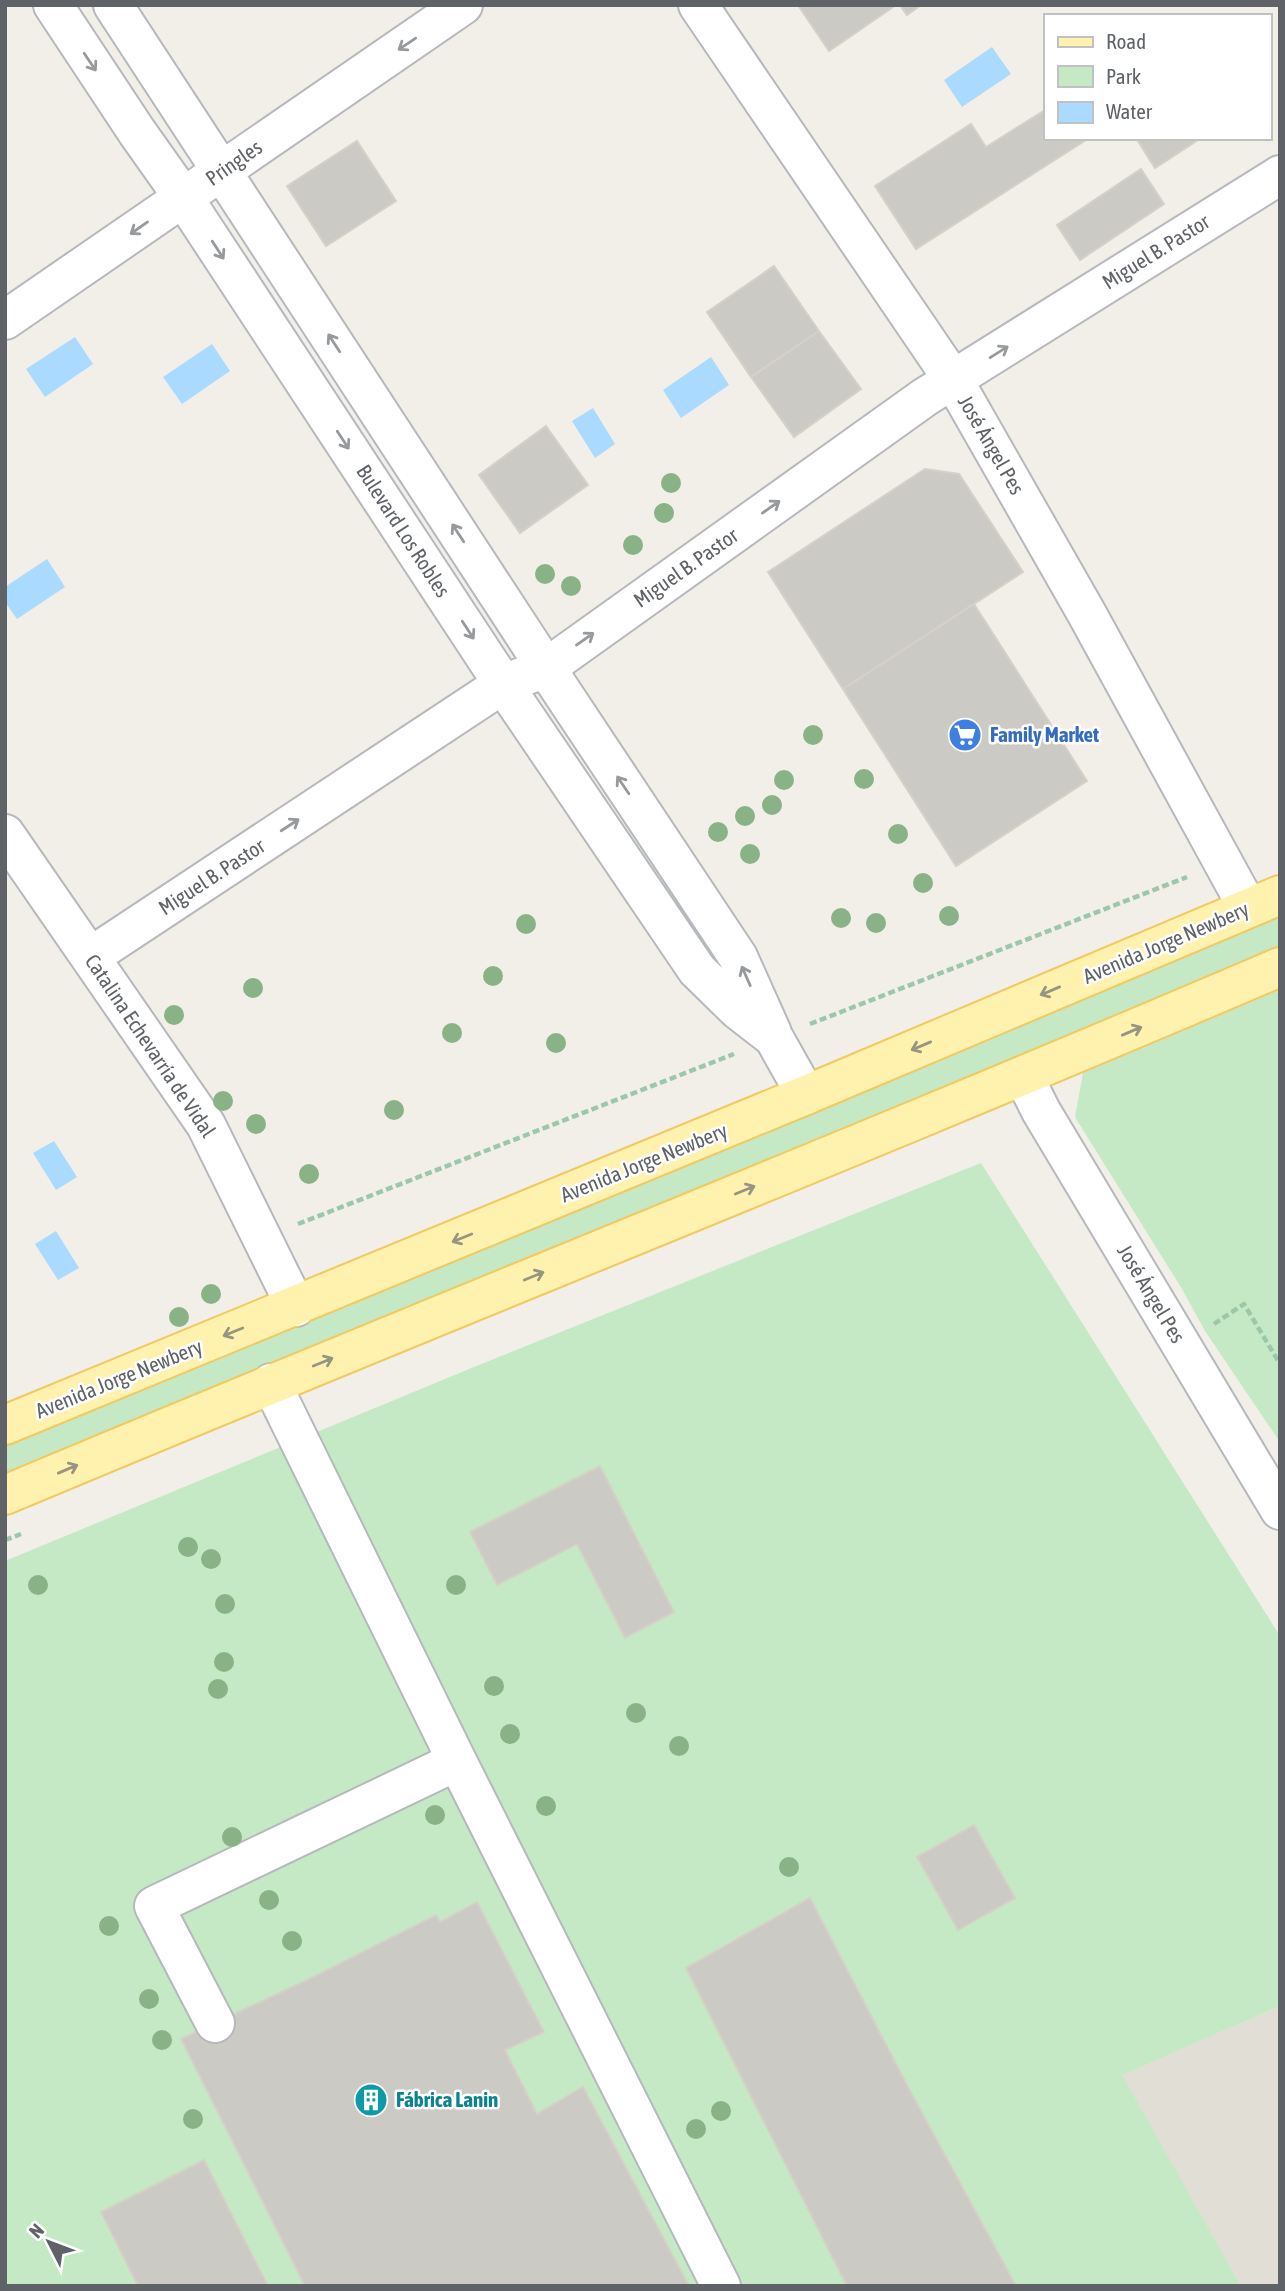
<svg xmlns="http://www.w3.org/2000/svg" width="1285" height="2291" viewBox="0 0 1285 2291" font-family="'Asap Condensed',sans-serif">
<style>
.education{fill:#e1ded6}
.green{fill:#c5e8c5}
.water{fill:#aadaff}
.building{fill:#cccac5;stroke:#d6d1c6;stroke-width:2}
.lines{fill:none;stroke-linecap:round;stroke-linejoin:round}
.minor-casing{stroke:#b5b8bc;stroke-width:42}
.major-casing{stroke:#f2c960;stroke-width:42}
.path{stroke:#9cc7a9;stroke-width:4.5;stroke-dasharray:7 3.5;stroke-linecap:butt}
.minor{stroke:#fff;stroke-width:38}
.major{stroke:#fff2af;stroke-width:38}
.tree{fill:#89b387}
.oneway{stroke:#979a9d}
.oneway2{stroke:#979581}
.labels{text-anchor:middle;stroke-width:5;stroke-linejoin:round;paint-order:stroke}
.street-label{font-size:21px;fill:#5f6368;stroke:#fff}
.shop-label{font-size:21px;font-weight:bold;fill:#366cbe;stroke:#fff;text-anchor:start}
.culture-label{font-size:21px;font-weight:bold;fill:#0d838f;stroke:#fff;text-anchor:start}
</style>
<rect width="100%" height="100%" fill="#f1efe8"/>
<path class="education" d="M1280,2006V2286H1241L1121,2075Z"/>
<path class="green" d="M1280,916V951L5,1480V1443Z
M1280,990V1442L1205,1331L1182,1289L1075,1117L1083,1073Z
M981,1163L1280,1636V2006L1122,2075L1241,2286H5V1561L474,1367Z"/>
<path class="water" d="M992,47L1011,74L962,107L944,80Z
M75,337L93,364L45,397L26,369Z
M212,344L230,371L182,404L163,377Z
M711,357L729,385L681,418L663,390Z
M593,408L615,444L595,458L572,421Z
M47,559L65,587L17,619L5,602V587Z
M54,1141L77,1177L56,1190L33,1153Z
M56,1231L79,1268L58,1280L35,1244Z"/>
<path class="building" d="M798,5H896L829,51Z
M900,5H921L907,15Z
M1045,110V138H1089L916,249L875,186L971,124L986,147Z
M1136,138H1201L1155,168Z
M357,141L396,201L326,246L287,186Z
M1141,169L1164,204L1080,260L1057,225Z
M774,266L819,331L751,377L707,312Z
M819,331L861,389L794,437L751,377Z
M546,426L588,485L520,533L479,475Z
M925,469L959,474L1023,572L843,689L768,572Z
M974,604L1087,781L956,866L843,689Z
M600,1466L674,1612L625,1638L577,1544L497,1585L470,1532Z
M600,1466L674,1612L625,1638L577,1544L497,1585L470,1532Z
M974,1825L1015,1898L958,1930L917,1857Z
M810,1898L907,2085L1016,2286H847L686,1968Z
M477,1902L544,2032L505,2050L537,2114L583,2087L689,2286H305L181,2039L309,1979L436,1915L440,1922Z
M204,2160L268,2286H138L101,2212Z"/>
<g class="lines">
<defs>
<path id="minor" d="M53,5L137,132L183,197L503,684L697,970L738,1010L774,1038L806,1095
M113,5L546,668L738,957L772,1033
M698,5L954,381L1087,614L1248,908
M5,320L463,5
M5,834L206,1125L296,1307
M90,957L503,684L546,668L925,397L1280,175
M1024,1077L1041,1111L1280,1510
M271,1383L457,1761L721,2286
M215,2023L154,1906L457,1761"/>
<path id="major" d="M5,1425L806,1095L1280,895
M5,1495C429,1317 857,1148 1280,967"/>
</defs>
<use href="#minor" class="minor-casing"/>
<use href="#major" class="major-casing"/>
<path class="path" d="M810,1024L1187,877
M298,1224L734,1054
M1214,1324L1244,1304L1280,1364
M5,1540L21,1534"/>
<use href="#minor" class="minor"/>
<use href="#major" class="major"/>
</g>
<g class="tree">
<circle cx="671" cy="483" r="10"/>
<circle cx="664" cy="513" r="10"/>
<circle cx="633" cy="545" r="10"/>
<circle cx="545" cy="574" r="10"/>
<circle cx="571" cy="586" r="10"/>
<circle cx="813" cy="735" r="10"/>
<circle cx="864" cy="779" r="10"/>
<circle cx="784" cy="780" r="10"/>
<circle cx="772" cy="805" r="10"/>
<circle cx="745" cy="816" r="10"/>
<circle cx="718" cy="832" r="10"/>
<circle cx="898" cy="834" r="10"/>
<circle cx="750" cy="854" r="10"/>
<circle cx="923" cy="883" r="10"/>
<circle cx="949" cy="916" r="10"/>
<circle cx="841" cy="918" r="10"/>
<circle cx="876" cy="923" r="10"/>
<circle cx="526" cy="924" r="10"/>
<circle cx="493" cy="976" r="10"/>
<circle cx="253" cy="988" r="10"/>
<circle cx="174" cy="1015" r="10"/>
<circle cx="452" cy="1033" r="10"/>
<circle cx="556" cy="1043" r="10"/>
<circle cx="223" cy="1101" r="10"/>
<circle cx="394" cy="1110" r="10"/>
<circle cx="256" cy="1124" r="10"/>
<circle cx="309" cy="1174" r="10"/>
<circle cx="211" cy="1294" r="10"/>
<circle cx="179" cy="1317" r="10"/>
<circle cx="188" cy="1547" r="10"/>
<circle cx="211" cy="1559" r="10"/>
<circle cx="38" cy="1585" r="10"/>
<circle cx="456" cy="1585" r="10"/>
<circle cx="225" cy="1604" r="10"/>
<circle cx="224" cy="1662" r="10"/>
<circle cx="494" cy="1686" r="10"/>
<circle cx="218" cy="1689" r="10"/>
<circle cx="636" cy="1713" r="10"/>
<circle cx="510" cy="1734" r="10"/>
<circle cx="679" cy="1746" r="10"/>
<circle cx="546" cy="1806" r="10"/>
<circle cx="435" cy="1815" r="10"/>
<circle cx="232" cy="1837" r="10"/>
<circle cx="789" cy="1867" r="10"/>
<circle cx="269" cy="1900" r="10"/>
<circle cx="109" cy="1926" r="10"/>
<circle cx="292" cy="1941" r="10"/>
<circle cx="149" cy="1999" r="10"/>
<circle cx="162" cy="2040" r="10"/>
<circle cx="721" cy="2111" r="10"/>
<circle cx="193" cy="2119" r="10"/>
<circle cx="696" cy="2129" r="10"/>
</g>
<defs><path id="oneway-shaft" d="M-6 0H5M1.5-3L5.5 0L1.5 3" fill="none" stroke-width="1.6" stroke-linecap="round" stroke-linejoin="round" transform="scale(1.75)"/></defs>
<g class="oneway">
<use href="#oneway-shaft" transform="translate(407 44) rotate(146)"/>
<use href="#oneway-shaft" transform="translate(90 62) rotate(56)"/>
<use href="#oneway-shaft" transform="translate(139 228) rotate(145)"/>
<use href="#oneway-shaft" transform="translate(218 250) rotate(57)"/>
<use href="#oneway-shaft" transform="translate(334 343) rotate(-123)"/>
<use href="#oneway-shaft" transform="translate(999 352) rotate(-32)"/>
<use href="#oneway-shaft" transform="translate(343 440) rotate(57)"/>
<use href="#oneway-shaft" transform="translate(771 507) rotate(-35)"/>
<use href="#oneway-shaft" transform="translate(458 533) rotate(-123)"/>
<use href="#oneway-shaft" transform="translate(468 630) rotate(57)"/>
<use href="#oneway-shaft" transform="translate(585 639) rotate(-35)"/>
<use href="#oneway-shaft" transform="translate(623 785) rotate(-124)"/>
<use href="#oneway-shaft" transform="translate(290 825) rotate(-33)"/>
<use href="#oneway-shaft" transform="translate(746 976) rotate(-114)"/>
</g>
<g class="oneway2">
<use href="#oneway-shaft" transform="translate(1050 991) rotate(157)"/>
<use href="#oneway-shaft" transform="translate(1132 1031) rotate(-23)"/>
<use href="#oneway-shaft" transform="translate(921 1046) rotate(157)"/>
<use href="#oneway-shaft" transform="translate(745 1190) rotate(-22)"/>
<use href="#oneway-shaft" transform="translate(462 1238) rotate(158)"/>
<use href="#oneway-shaft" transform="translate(534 1276) rotate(-22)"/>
<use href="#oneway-shaft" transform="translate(233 1332) rotate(158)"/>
<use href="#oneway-shaft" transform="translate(323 1362) rotate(-22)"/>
<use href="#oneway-shaft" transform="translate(68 1469) rotate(-23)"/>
</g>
<defs>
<symbol id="supermarket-disc" viewBox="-11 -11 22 22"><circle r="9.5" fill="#3f7fe0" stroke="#fff"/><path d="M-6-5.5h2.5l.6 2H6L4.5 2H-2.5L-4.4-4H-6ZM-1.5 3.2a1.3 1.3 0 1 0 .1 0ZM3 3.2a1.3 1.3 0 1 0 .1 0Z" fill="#fff"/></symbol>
<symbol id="building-disc" viewBox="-11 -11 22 22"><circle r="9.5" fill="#0f9aa8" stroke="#fff"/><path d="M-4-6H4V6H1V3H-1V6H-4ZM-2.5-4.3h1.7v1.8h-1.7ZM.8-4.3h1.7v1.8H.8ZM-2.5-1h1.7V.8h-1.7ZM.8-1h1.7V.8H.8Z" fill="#fff"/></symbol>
</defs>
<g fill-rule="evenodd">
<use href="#supermarket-disc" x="946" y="716" width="38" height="38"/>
<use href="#building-disc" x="352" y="2081" width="38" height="38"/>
</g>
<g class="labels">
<g class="street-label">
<text transform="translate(234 163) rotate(-35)" y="7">Pringles</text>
<text transform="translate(1156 252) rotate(-32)" y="7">Miguel B. Pastor</text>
<text transform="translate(991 445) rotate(60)" y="7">José Ángel Pes</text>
<text transform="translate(403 531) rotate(57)" y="7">Bulevard Los Robles</text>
<text transform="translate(686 568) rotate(-35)" y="7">Miguel B. Pastor</text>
<text transform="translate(212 877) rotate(-33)" y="7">Miguel B. Pastor</text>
<text transform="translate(1166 943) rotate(-23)" y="7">Avenida Jorge Newbery</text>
<text transform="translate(150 1046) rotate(56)" y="7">Catalina Echevarría de Vidal</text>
<text transform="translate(644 1163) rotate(-22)" y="7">Avenida Jorge Newbery</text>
<text transform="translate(1151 1294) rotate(59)" y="7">José Ángel Pes</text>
<text transform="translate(119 1379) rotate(-22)" y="7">Avenida Jorge Newbery</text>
</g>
<g class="shop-label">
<text x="990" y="742">Family Market</text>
</g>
<g class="culture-label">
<text x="396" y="2107">Fábrica Lanin</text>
</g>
</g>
<rect width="1285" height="2291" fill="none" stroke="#5f6368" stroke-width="14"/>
<rect x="1044" y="14" width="228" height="126" fill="#ffffff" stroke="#bfc1c3" stroke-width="2"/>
<rect x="1058" y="37" width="35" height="10" fill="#fff2af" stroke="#bfc1c3" stroke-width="2"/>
<text x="1106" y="49" font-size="21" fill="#5f6368">Road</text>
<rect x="1058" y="66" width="35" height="21" fill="#c5e8c5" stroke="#bfc1c3" stroke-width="2"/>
<text x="1106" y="84" font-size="21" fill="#5f6368">Park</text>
<rect x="1058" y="102" width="35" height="21" fill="#aadaff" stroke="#bfc1c3" stroke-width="2"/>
<text x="1106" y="119" font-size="21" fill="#5f6368">Water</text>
<g transform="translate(49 2242) rotate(312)" stroke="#ffffff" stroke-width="5" paint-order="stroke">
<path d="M0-5L12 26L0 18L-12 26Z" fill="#5f6368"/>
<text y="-10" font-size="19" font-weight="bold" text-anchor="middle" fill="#5f6368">N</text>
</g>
</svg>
